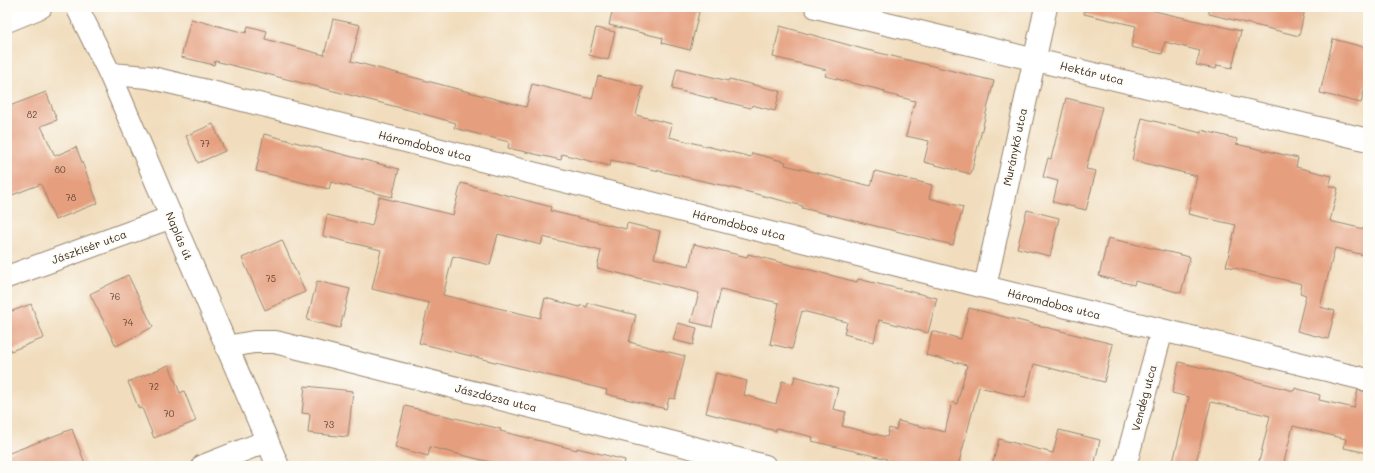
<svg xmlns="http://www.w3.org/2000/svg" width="1375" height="473" viewBox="0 0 1375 473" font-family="Mali,sans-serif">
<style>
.building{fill:#e59f7e}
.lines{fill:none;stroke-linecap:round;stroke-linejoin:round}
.minor-casing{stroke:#96846e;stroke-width:24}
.tertiary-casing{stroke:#96846e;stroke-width:24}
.minor{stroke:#fff;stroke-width:22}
.tertiary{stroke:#fff;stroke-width:22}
.labels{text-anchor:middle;stroke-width:4;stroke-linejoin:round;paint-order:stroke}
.number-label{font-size:9px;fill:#664736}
.street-label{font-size:11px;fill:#3b2a1e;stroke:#fdfcf7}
</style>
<rect width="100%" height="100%" fill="#fdfcf7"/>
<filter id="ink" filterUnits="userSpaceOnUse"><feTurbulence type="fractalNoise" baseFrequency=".025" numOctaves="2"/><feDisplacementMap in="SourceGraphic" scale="8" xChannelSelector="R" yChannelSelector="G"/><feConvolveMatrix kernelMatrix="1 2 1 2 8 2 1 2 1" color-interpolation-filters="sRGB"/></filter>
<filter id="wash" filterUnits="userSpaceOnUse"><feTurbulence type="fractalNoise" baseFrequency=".012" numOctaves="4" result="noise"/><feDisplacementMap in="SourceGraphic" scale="16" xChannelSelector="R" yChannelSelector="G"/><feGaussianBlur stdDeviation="0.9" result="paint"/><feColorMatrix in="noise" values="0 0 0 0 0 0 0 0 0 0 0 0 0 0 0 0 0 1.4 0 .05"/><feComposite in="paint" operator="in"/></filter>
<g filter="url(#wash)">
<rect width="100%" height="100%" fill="#f1ddbd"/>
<g id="blocks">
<path class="building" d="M613,7H678L699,12L690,50L662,43L663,38L609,25Z
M1085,7H1137L1241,31L1232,68L1217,65L1216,69L1196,65L1200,51L1165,42L1162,54L1131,47L1136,26L1084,14Z
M1209,7H1296L1305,9L1299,36L1209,14Z
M191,19L246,33L248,26L267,31L265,39L324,55L333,19L360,25L351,61L526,107L532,84L592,99L598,76L643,87L636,115L672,124L669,137L751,157L752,153L786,162L785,165L871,186L875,171L932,185L929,198L963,207L953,245L802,208L803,206L721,185L611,160L610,166L562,154L561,160L508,148L509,142L454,128L456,123L409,110L215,61L214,65L181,57Z
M780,26L863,49L994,81L971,174L924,162L929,141L906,136L915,101L884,93L885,91L825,76L827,70L773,57Z
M596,28L615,32L608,60L589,55Z
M1333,39L1368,48V76L1361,103L1320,93Z
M677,68L728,81L729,79L780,91L775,111L752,105L751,108L672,89Z
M46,92L57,120L41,126L55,156L76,147L98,203L55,220L41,184L7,197V107Z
M1066,98L1102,107L1086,169L1096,171L1086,210L1053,202L1058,181L1043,177L1048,158L1051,159Z
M1142,118L1201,133V130L1237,139L1236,144L1298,158L1296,167L1332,176L1329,186L1338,188L1330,221L1368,230V256L1335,248L1320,307L1335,311L1328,339L1297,331L1306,295L1300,293L1302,284L1226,266L1236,225L1188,214L1197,176L1132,160Z
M213,124L225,151L198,163L186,136Z
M264,134L399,169L392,197L331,182L329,189L256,171Z
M461,183L551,207L550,211L626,229L627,223L660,231L654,258L689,266L694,244L747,257L748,254L857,282L858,279L937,298L928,333L879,320L874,342L844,334L847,322L802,311L792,349L770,344L779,303L721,289L712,327L691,322L699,293L597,268L601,251L543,237L541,245L498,234L490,265L453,256L443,295L540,318L545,298L580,307L581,305L587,307L588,303L636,315L629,342L685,356L675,399L669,398L666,409L606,394L607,390L419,343L429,303L372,289L381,250L323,236L327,215L372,226L379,197L453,215Z
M1027,210L1059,218L1050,256L1017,248Z
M1108,238L1190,257L1181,293L1135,281L1134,285L1099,276Z
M282,240L305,292L265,310L242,258Z
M128,275L153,327L116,346L90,294Z
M317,281L350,289L340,328L307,320Z
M31,304L44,338L11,351L7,341V313Z
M969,308L1113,344L1104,382L1034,364L1025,398L979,387L958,466H885L887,459L812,441L813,437L776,428V431L706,413L716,373L747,381L744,395L776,404L782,381L793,384L795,376L838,388L833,409L846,412L842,426L887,437L889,428L896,430L898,421L945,432L952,402L957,404L967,365L926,355L932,331L961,339Z
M678,323L697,328L693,345L673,340Z
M1179,362L1294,391L1295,388L1320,395L1319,400L1354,408L1358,390L1368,392V453L1344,448L1346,439L1293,426L1283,466H1258L1270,416L1211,402L1195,466H1172L1189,397L1172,393Z
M169,365L180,393L184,391L196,421L154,438L142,408L139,409L128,382Z
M305,386L353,391L348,437L308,433L310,414L302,413Z
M405,406L501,429L500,431L577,450V448L625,460L624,466H506L430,447L428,456L395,447Z
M72,429L86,466H7V454Z
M1059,430L1100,440L1094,466H992L999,439L1053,453Z"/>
</g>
</g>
<g filter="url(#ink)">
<use href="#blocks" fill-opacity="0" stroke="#96846e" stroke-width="1"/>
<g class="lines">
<defs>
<path id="minor" d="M816,7L1368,140
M7,21L41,7
M110,74L148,77L211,92L985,287L1368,380
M7,277L172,217
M985,287L1046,7
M226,347L254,342H275L765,466
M203,466L267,441
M1125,466L1162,330"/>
<path id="tertiary" d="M77,7L110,74L278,466"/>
</defs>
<use href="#minor" class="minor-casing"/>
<use href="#tertiary" class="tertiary-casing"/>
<use href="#minor" class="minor"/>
<use href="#tertiary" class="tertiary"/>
</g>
</g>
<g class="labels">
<g class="number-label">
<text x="32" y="118">82</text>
<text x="205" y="147">77</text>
<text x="60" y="173">80</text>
<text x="71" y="201">78</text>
<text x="271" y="282">75</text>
<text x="115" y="300">76</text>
<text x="128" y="326">74</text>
<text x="154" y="390">72</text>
<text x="169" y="417">70</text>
<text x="329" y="428">73</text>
</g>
<g class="street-label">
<text transform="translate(1092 73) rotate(14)" y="4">Hektár utca</text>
<text transform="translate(425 146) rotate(14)" y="4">Háromdobos utca</text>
<text transform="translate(1015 147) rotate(-78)" y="4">Muránykő utca</text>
<text transform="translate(739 225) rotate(14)" y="4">Háromdobos utca</text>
<text transform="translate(179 236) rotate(67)" y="4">Naplás út</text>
<text transform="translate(89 247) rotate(-20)" y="4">Jászkisér utca</text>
<text transform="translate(1054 304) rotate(14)" y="4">Háromdobos utca</text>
<text transform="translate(496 398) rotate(14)" y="4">Jászdózsa utca</text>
<text transform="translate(1144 398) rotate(-75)" y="4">Vendég utca</text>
</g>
</g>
<rect width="1375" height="473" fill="none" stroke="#fdfcf7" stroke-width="24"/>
</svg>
